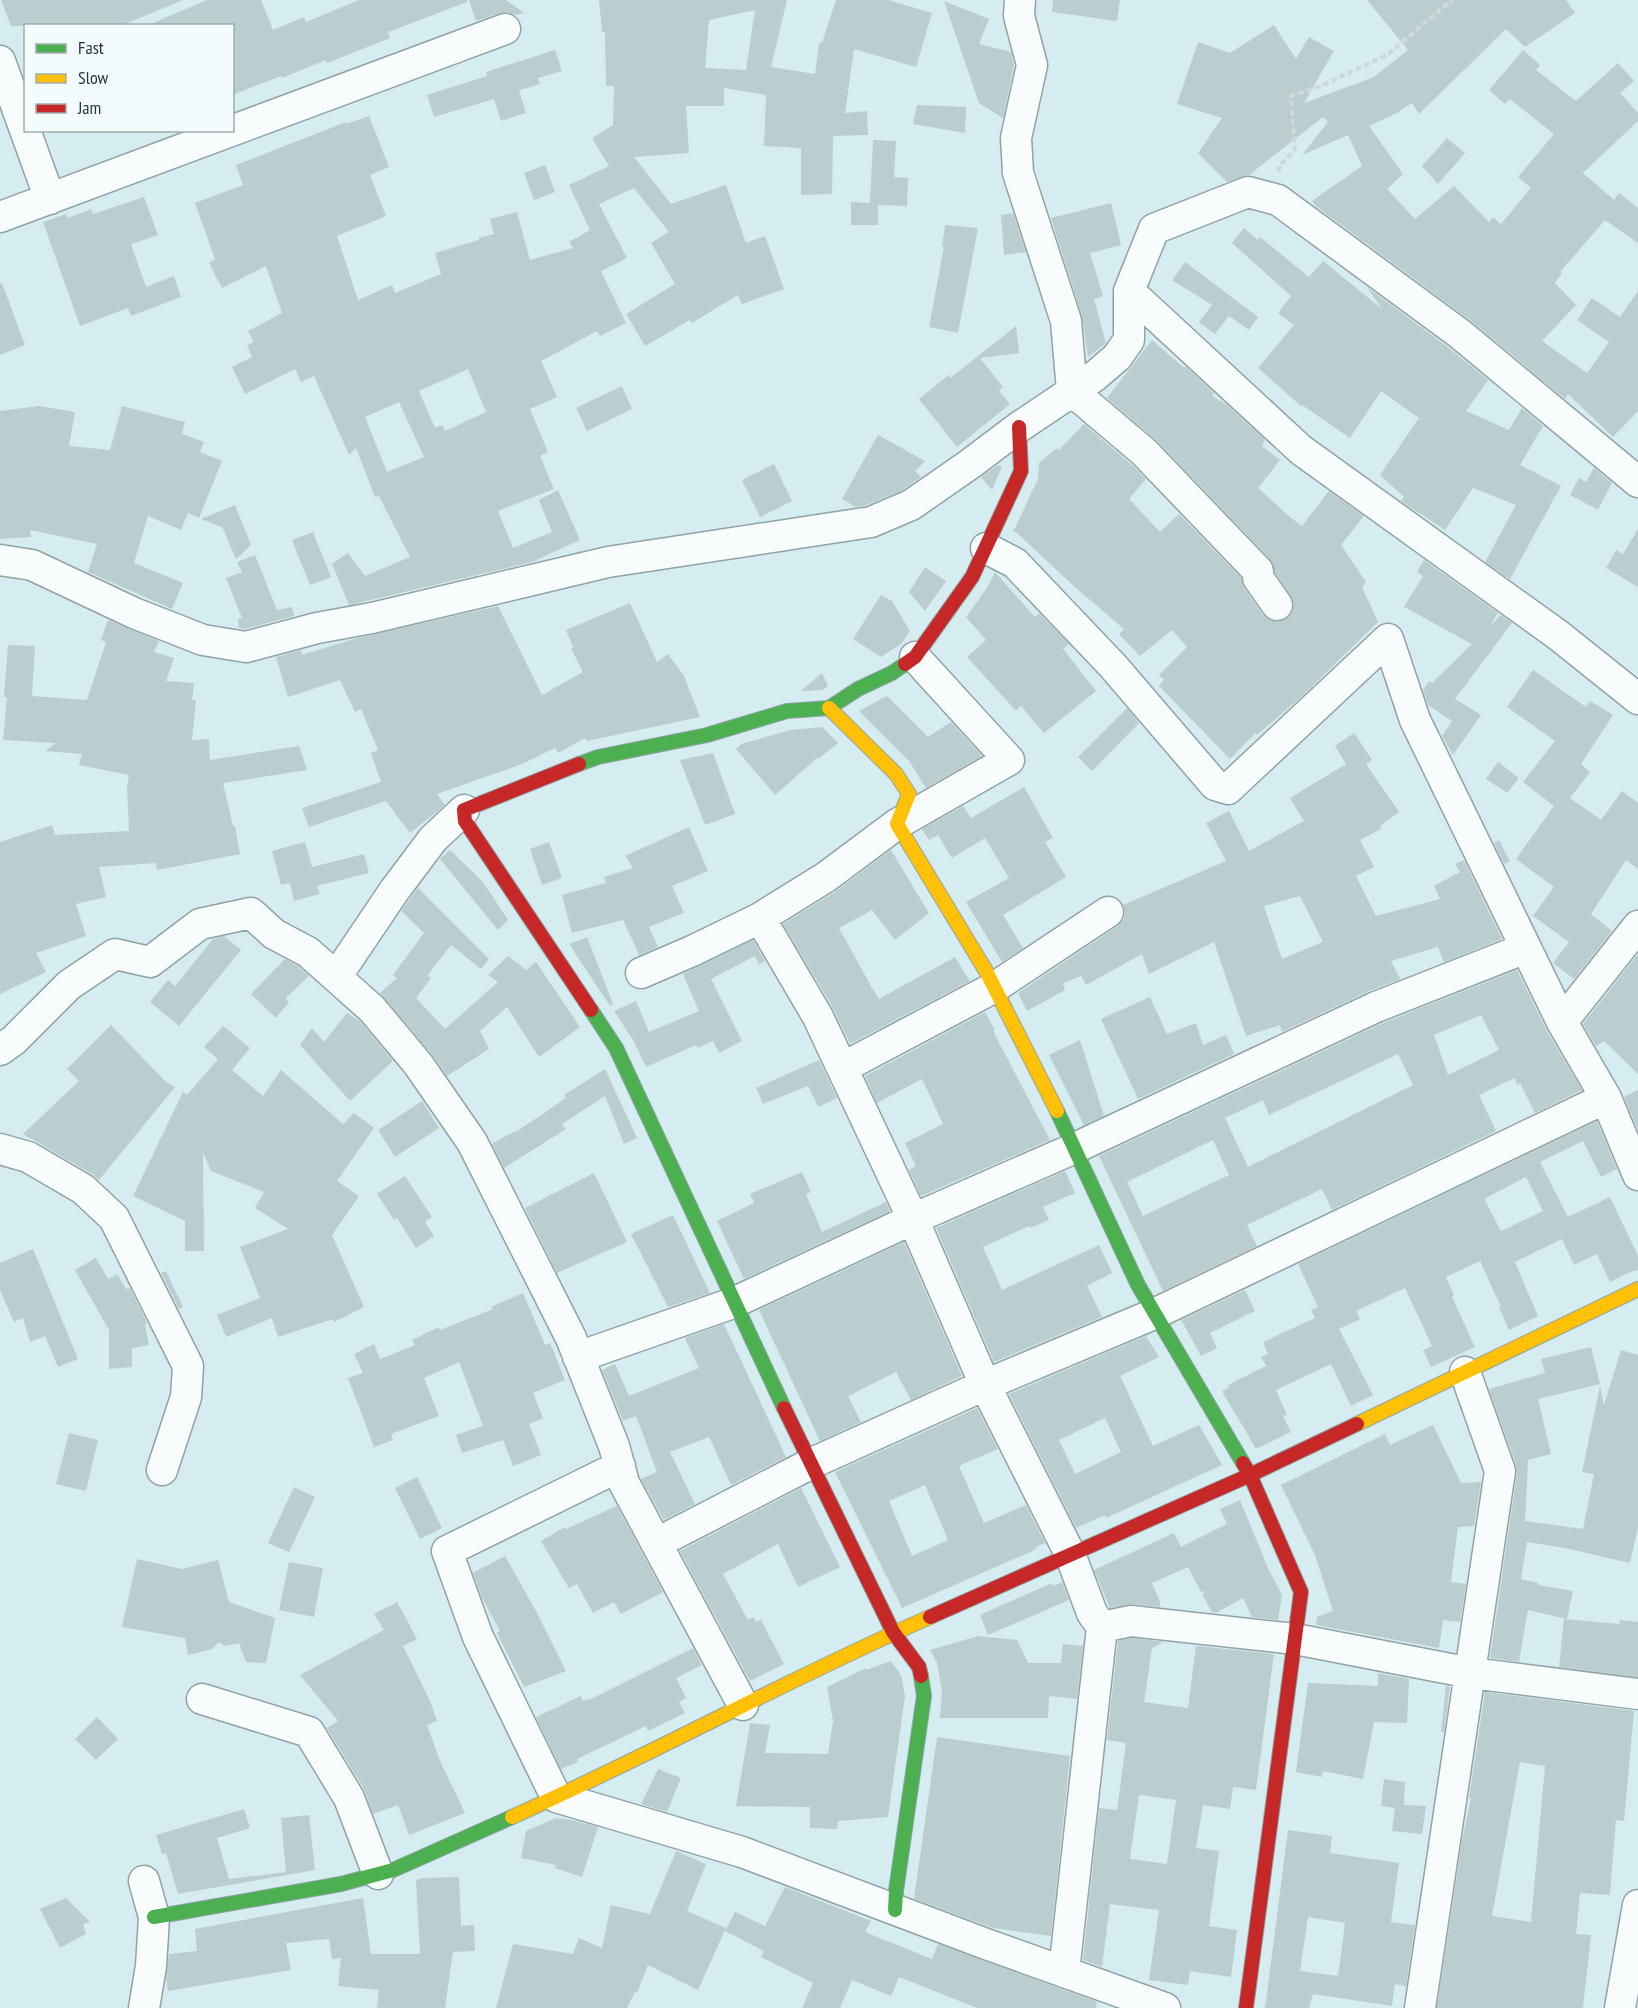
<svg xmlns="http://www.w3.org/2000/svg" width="1638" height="2008" viewBox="0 0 1638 2008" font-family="'PT Sans Narrow',sans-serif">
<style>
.building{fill:#bacdcf;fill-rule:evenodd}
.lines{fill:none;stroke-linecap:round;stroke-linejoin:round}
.street-casing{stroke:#90a3a6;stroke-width:33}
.fast-casing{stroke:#90a3a6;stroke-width:16}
.slow-casing{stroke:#90a3a6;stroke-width:16}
.jam-casing{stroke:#90a3a6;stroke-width:16}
.path{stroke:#d1d8d9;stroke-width:4;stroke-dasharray:6 3;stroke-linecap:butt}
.street{stroke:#f9fcfd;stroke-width:30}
.fast{stroke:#4caf50;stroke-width:14}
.slow{stroke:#ffc107;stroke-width:14}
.jam{stroke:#c62828;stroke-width:14}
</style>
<rect width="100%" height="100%" fill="#d5edf1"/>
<path class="building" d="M1,0H181V1L120,26H11Z
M207,0H261L273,30L304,17L306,22L359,0H467V2L388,32L390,38L327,63L326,60L282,78L281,76L232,95V26H146Z
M469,0H506L524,13L515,15L507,12L500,13L476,21Z
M599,0H787L771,67L815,74L819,43H822L836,0H888L932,13L916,67L854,49L845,113L867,111L868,135L833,136L832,194L801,195V148L764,146L766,95L724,88V106H686L689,153L634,157L671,204L726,185L746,243L765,236L784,289L742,304L738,295L692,323L690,320L645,346L626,314L675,284L651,243L669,232L634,188L599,204L627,258L601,271L626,323L600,336L597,331L541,361L557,397L530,409L548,452L540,456L554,489L498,511L513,548L552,532L539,500L558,490L580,540L532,562L349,605L332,564L348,553L365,576L410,557L379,496L375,497L356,448L349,455L314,376L301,382L295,369L245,394L232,367L252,357L247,345L254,342L248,331L282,313L266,266L222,288L209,263L215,259L195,203L243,185L236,165L346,122V124L369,116L389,167L370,175L386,216L337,236L358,300L392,285L395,293L441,274L435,253L479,240V238L494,234L490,219L517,212L530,260L573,248L569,242L590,230L569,185L609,166L592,138L613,125L614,86H606L605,32H602ZM755,10L746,70L705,68L709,20ZM468,369L486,412L445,431L442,425L435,428L419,391ZM399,402L424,457L387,472L365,417Z
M1053,0H1120L1117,21L1052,12Z
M1367,0H1566L1575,13L1525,47L1506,29L1419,114L1412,103L1397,113L1369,126L1403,174L1387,189L1415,219L1454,186L1489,222L1493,217L1501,224L1531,188L1518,177L1554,134L1510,99L1505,104L1489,90L1523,50L1540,65L1536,70L1576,101L1618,63L1634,81L1620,93L1638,113V121L1583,173L1614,200L1619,193L1638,208V243L1605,220L1560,272L1562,273L1555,283L1576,305L1542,341L1587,373L1609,342L1577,320L1592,298L1620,317L1638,291V411L1613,437L1568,394L1565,399L1470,320L1317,207L1312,201L1362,166L1348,135L1302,155L1328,122L1323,117L1249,175L1227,182L1198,153L1222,118L1177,104L1198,42L1230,53L1274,25L1296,59L1309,37L1334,51L1304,103L1374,77L1408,50Z
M944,1L989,19L979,44L1011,52L1014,65L1003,118L979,103Z
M555,50L562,71L538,78L540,84L519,90L526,113L501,121L494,99L434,117L427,95L487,76L486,72Z
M917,105L966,107L965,133L913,124Z
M1447,138L1465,153L1438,184L1422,166Z
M873,140L896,141L894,177L908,178L907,206L878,205V225H851V202L870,203Z
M545,165L555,192L534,200L524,173Z
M144,197L158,235L131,244L146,287L174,276L181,297L131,316L128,308L80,326L43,222L66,214L68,218L91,209L93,214Z
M1111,203L1121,245L1090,253L1103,296L1094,299L1106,343L1088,357L1082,316L1051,218Z
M1013,213L1026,252L1004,255L1001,215Z
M945,225L978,228L958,333L929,327L944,247H942Z
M1244,228L1258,240L1260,237L1309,277L1323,261L1382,309L1367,287L1449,348L1488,380L1466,411L1509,430L1522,408L1543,426L1520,465L1561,486L1510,579L1485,562L1516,505L1473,488L1445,530L1401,501L1404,497L1380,475L1419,418L1381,391L1350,438L1302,405L1301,406L1258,368L1294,325L1278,313L1291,296L1232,243Z
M1185,262L1258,317L1249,330L1229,316L1215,334L1199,322L1212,305L1172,280Z
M2,283L25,345L0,355V284Z
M1016,326L1019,353L980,358L1003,387L999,391L1010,404L957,447L919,399L950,374L949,379Z
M1152,340L1184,368L1185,366L1214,393L1212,396L1227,405L1265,440L1262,446L1280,460L1258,488L1290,517L1302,526L1329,491L1364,516L1341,545L1366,582L1362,587L1378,622L1300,698L1257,735L1256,733L1230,759L1159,686L1164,680L1159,675L1187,647L1172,630L1140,656L1119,634L1124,629L1076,588L1016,532H1013L1038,479L1039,463L1057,448L1059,450L1084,424L1132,465L1146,479L1129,499L1160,532L1179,514L1241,578L1244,588L1263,615L1269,620L1278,622L1286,619L1292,613L1294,604L1291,596L1275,573L1270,559L1156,440L1107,398Z
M622,386L632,409L587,431L576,408Z
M39,406L75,412L69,446L110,450L122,406L185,422L182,434L204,442L200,452L222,461L199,518L188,513L181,530L148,516L134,563L183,583L172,609L88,572L97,544L30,530L31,537L0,539V411Z
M878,435L925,461L915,471L921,477L903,490L866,505L856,507L842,499Z
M774,464L792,501L760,517L742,480Z
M998,465L1002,467L992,490L981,477Z
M1594,468L1612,483L1598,510L1570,495L1579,478L1586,482Z
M235,505L251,545L236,559L222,527L201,519Z
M1638,529V587L1606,568L1616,550L1623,554Z
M313,532L331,577L310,585L292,540Z
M255,555L277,610L292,607L294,616L245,629L239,628L238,619L242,618L226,578L242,572L237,562Z
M1424,560L1498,613L1490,626L1501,615L1512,623L1455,699L1481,715L1453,755L1442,736L1452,721L1428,705L1423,690L1429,681L1432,683L1472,644L1404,607L1423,576L1417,572Z
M925,567L946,581L925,611L909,592Z
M995,572L1035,617L1039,613L1069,644L1063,649L1096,691L1044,733L1021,706L1016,711L967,657L986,640L966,617L987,588Z
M881,595L892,601L910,631L902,643L881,657L853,639Z
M630,603L657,662L668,654L684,676L700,717L587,741L585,738L558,753L555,748L522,764L437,794L445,805L410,833L386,801L309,827L302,808L381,782L371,753L378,750L361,709L355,712L340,680L288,697L276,657L301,650L302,655L354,639L498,606L542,695L583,672L571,648L573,647L566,630Z
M108,620L159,641L154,652L174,658L166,681L194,683L192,700H196L192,740L209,739L210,760L299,746L307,770L223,783L233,826H235L240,854L157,870L156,863L99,867L106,897L76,904L86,936L36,953L46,972L0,994V842L52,825L55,835L129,831L127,786L129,775L79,765L82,754L45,751L56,743L3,740L7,697H4L8,645L35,646L32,696L87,700L106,642L101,640Z
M1533,670L1586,707L1590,701L1613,715L1581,764L1590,772L1570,798L1601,820L1622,791L1638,803V869L1626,860L1591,914L1612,931L1574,979L1553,963L1569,942L1533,916L1554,887L1516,859L1554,806L1523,782L1555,741L1507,707Z
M822,673L828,686L823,690L801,691Z
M887,696L928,737L951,722L982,756L926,788L909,761L859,711Z
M1127,708L1139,723L1092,771L1078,757Z
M822,727L838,743L818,759L817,758L775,795L736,749L741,744L790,730Z
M1354,733L1372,760L1366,764L1399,812L1380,826L1381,829L1360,840L1374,867L1356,876L1376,916L1440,899L1434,886L1460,872L1455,864L1464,860L1502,939L1444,962L1438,947L1391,961L1400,979L1369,991L1282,1032L1280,1025L1246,1036L1214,942L1149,974L1142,954L1086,985L1081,976L1063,983L1065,990L1027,1011L1018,993L1118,926L1124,919L1125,912L1123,905L1226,861L1206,823L1229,811L1249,851L1304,821L1290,798L1346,764L1335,746ZM1300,896L1323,942L1282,959L1264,906Z
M713,753L735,814L705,825L680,760Z
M1498,762L1519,778L1507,793L1486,779Z
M1024,787L1053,838L1045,842L1066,877L1003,915L1023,948L1002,962L966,902L1009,878L985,838L952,858L938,835L929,840L922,829L963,806L971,818Z
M689,827L708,871L672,886L684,913L649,927L658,947L639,955L623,920L572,933L562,895L606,883L604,877L633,868L625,856Z
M1499,840L1510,861L1504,864L1494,843Z
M305,842L312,867L364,854L369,873L317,886L320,894L294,901L290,883L281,885L272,851Z
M549,842L562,878L542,885L530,849Z
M450,850L483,882L508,920L498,930L440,859Z
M891,850L929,913L895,940L872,910L839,928L872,988L879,999L955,957L970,981L850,1044L833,1008L783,924L835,892Z
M418,888L489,959L481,969L451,945L427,976L431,978L416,998L445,1029L498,982L488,975L508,956L526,970L536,962L580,1027L539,1057L507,1007L480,1031L489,1049L447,1076L431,1053L380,993L397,978L393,975L424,933L401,911Z
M224,936L241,950L179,1026L150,1002L168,980L175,986L213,939Z
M587,937L613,1004L610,1006L569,944Z
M753,940L765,961L759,964L755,956L711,979L742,1041L719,1053L713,1041L698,1048L696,1045L646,1067L633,1040L614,1011L636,1001L649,1032L699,1011L683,974Z
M1637,955L1638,956V1074L1604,1041L1596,1046L1583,1024Z
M285,959L298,966L309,976L286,998L289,1002L276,1018L251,994Z
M1517,970L1547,1031L1582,1090L1535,1113L1520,1083L1518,1085L1514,1078L1479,1095L1496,1131L1332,1210L1322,1189L1247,1225L1257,1246L1163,1291L1099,1156L1383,1023ZM1481,1015L1499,1050L1448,1075L1434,1035ZM1398,1054L1413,1085L1248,1167L1225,1118L1263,1100L1269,1115ZM1213,1140L1229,1175L1143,1216L1127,1182Z
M1150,997L1167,1034L1196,1023L1203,1045L1226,1035L1234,1054L1138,1099L1101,1019Z
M985,1012L995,1030L993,1031L1050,1140L921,1196L909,1170L916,1166L905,1143L943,1124L922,1079L877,1103L865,1076Z
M347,1013L360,1021L393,1061L350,1101L300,1045L312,1028L324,1042Z
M111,1025L166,1082L175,1087L99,1180L92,1174L23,1134L79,1081L67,1069Z
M223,1026L250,1048L232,1070L263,1096L281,1070L343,1124L354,1113L374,1128L337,1181L359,1196L332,1235L364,1307L334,1322L333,1319L278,1337L272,1318L226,1337L217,1315L260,1298L240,1247L288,1229L255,1208L264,1192L211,1171L203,1152L204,1251H185V1221L133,1196L183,1092L187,1095L218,1059L204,1047Z
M1080,1040L1104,1116L1084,1125L1049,1055Z
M819,1060L837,1098L818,1107L808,1086L763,1104L756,1088Z
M605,1069L637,1138L624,1144L605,1096L562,1124L566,1129L504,1168L492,1144L515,1131L516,1132L566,1098L564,1095Z
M1638,1090V1130L1624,1097Z
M422,1101L439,1128L395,1157L378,1130Z
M1597,1121L1617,1169L1601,1177L1583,1141L1540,1162L1568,1217L1610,1197L1638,1256V1270L1630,1272L1610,1282L1597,1254L1574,1265L1562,1239L1515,1262L1538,1316L1509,1330L1499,1307H1501L1480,1261L1446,1277L1454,1295L1452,1297L1475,1347L1431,1367L1423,1350L1432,1346L1405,1288L1356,1311L1360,1319L1339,1329L1373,1395L1351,1406L1331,1364L1276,1390L1287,1415L1283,1416L1291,1432L1256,1449L1222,1391L1229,1388L1228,1385L1266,1366L1261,1357L1268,1354L1263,1342L1315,1318L1311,1310L1318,1307L1298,1264ZM1526,1177L1543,1211L1501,1231L1484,1199Z
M1065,1171L1075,1193L1043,1207L1049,1220L1030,1228L1029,1226L983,1247L1002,1290L1099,1245L1112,1273L1087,1286L1102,1317L994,1362L936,1228Z
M802,1172L811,1192L806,1194L822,1232L886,1202L890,1211L744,1279L717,1221L754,1203L750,1194Z
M594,1173L627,1242L557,1273L525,1208Z
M405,1176L432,1217L425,1222L434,1236L416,1248L397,1218L394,1220L377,1194Z
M673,1215L710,1293L668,1307L631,1234Z
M904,1242L962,1376L911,1400L896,1372L848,1396L861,1422L820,1441L759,1310Z
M33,1249L78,1359L58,1367L45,1336L30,1342L23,1318L14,1322L0,1290V1263Z
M96,1258L108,1279L117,1274L126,1289L130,1288L147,1323L145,1325L149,1345L132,1348V1367L109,1369V1330L75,1270Z
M166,1271L183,1307L179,1309L161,1273Z
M1245,1290L1255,1311L1210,1333L1217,1348L1201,1356L1181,1320Z
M523,1293L545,1345L550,1343L565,1380L533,1393L543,1418L529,1424L541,1455L513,1466L503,1440L462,1453L456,1435L483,1426L459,1362L424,1378L439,1416L391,1434L393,1440L374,1447L348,1378L363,1373L354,1354L374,1344L380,1359L415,1345L412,1340L439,1327L440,1330L493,1309L491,1307Z
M724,1324L786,1457L731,1485L709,1437L670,1452L695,1504L664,1520L641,1479L657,1472L636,1416L623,1421L602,1370L615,1364L629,1396L699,1368L685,1338Z
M1146,1336L1159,1357L1120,1376L1153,1446L1199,1425L1222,1465L1106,1518L1105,1515L1076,1528L1009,1394ZM1105,1418L1121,1452L1075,1474L1059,1440Z
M1591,1347L1600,1384L1538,1399L1551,1454L1528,1460L1525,1521L1568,1527L1569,1531V1527L1583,1529L1594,1474L1582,1472L1600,1386L1604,1405L1621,1350L1638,1355V1527L1630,1563L1565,1548L1527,1542L1521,1579L1538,1583V1585L1573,1591L1567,1619L1528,1610L1519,1662L1490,1658L1517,1473L1516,1465L1489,1389L1545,1373L1541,1359Z
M977,1408L998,1449L959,1466L984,1523L1026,1505L1045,1543L1036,1547L1037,1549L902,1608L835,1472ZM925,1485L948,1540L912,1556L889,1501Z
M1433,1425L1461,1483L1481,1482L1474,1526L1458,1527L1451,1582L1466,1584L1460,1622L1443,1620L1439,1648L1316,1625L1317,1617L1333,1611L1315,1555L1281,1485L1385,1434L1390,1445Z
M69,1433L98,1440L86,1491L56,1484Z
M417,1477L442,1528L420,1539L395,1488Z
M294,1487L315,1497L289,1552L268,1543Z
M801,1488L840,1567L798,1587L778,1544L723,1574L748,1620L754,1617L756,1622L761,1620L784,1664L750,1681L680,1551Z
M1240,1500L1268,1568L1282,1595L1278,1620L1252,1617L1243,1598L1216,1613L1212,1612L1203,1596L1204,1591L1201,1592L1188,1567L1152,1583L1160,1602V1607L1133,1604L1110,1608L1094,1570L1174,1533L1181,1547L1227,1524L1220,1509Z
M617,1506L663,1592L621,1614L614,1602L593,1613L577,1584L569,1588L541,1541L565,1527L566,1529Z
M505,1556L537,1613L566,1671L524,1687L497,1633L500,1631L482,1598L473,1573Z
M137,1559L182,1569L218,1560L229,1602L275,1618L266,1663L246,1662L239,1643L225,1646L219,1642L212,1649L188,1655L185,1638L122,1627Z
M289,1562L323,1568L314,1617L279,1610Z
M1062,1582L1069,1600L988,1635L980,1615L1052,1583L1053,1586Z
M397,1602L417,1639L403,1646L430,1701L437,1721L427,1725L440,1761L465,1813L409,1835L398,1805L373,1814L364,1789L327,1728L338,1721L300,1675L384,1630L374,1614Z
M1564,1619L1619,1624L1620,1620L1638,1622V1677L1559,1667Z
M978,1636L1017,1640L1028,1663H1061L1063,1644L1083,1646L1077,1699L1049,1696L1048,1718H940L942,1693L937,1663L930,1650Z
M1132,1638L1163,1642L1152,1648L1144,1702L1188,1708L1196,1646L1274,1654L1256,1790L1233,1787L1230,1809L1203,1805L1196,1848L1219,1851L1209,1926L1237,1930L1231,1977L1190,1971L1188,1985L1149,1980L1159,1910L1110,1904L1102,1967L1083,1960L1099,1808L1117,1810L1126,1743L1107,1740L1118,1641ZM1139,1795L1176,1800L1167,1864L1130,1859Z
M693,1648L702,1665L676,1678L686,1698L679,1702L685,1713L648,1731L646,1726L577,1759L578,1762L561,1769L536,1717L581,1696L583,1701L588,1699L589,1700Z
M891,1661L901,1675L905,1696L888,1817L838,1821L837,1829L810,1828V1807L736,1806L750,1723L770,1725L765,1753L828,1754L833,1721L827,1687L866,1668V1670Z
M1378,1673L1409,1679L1407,1723L1374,1722L1363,1779L1323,1771L1322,1777L1296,1772L1308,1683L1378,1686Z
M1446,1686L1450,1687L1444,1732H1441Z
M1485,1692L1634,1711L1624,1821L1616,1820L1610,1895L1580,1893L1576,1934L1591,1935L1583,2008H1437L1462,1841L1471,1798H1469ZM1520,1762L1545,1766L1531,1922L1492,1916Z
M97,1717L118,1739L96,1760L75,1739Z
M937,1737L1070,1756L1051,1936L993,1928L914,1899Z
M658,1769L681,1778L667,1812L641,1804Z
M1384,1779L1405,1782L1404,1805L1426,1806L1422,1834L1392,1831L1395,1808L1381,1806Z
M244,1809L250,1828L217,1838L229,1879L286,1872L281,1818L309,1815L315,1870L178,1894L166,1853L162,1854L156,1835Z
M556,1818L572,1820L598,1827L582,1877L555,1868L556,1865L521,1858L526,1831Z
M1288,1830L1332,1836L1330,1853L1399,1863L1391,1922L1415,1925L1406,1986L1395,1984L1392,2006L1313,1994L1309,2008H1265ZM1308,1917L1345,1923L1338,1976L1300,1971Z
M676,1851L706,1864L687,1911L726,1928L698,1990L648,1965L637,1993L635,1992L627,2008H496L513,1944L573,1954L579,1938L602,1948L611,1905L650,1914Z
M459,1877L461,1926L474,1925L475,1951L453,1952L445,2008H377L379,1990L338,1986L341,1958L332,1959L329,1939L286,1943L291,1970L168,1991L166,1979L169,1954L197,1951L195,1929L363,1898L371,1954H420L416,1880L422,1878Z
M785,1887L871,1921L865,1932L932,1959L938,1944L1097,2002L1096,2008H977L899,1977L891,1996L852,1980L840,2008H802L813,1983L761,1957L764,1951L725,1931L735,1912L765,1926Z
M66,1898L90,1922L83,1924L86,1934L60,1948L40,1909Z"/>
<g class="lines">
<defs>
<path id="street" d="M1020,0L1019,16L1032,65L1016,138L1018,173L1066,321L1072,391L1144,452L1258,571V578L1277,605
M0,61L50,199
M0,217L505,29
M1638,482L1460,334L1278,200L1248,192L1154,229L1129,291L1301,450L1558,635L1638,699
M986,548L1015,563L1113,666L1215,785L1228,789L1388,639L1415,720L1562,1022L1606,1098L1638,1175
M0,560L32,565L134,613L203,640L246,647L317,628L372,618L608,562L871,522L911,505L970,464L1019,427L1095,376L1117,357L1129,340V291
M760,918L826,877L897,824L1009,760L915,657
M641,973L692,951L760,918L818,1017L913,1219L985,1385L1070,1554L1092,1613L1102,1627L1064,1972
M336,977L394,891L433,839L464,810
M1562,1022L1638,926
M0,1050L14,1040L69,985L115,954L150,962L200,924L251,913L274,934L308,952L372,1009L418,1064L472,1142L571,1338L614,1446L624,1483L743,1705
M842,1068L995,987L1108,912
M0,1149L28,1157L83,1189L114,1218L188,1366L186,1397L162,1470
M578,1357L733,1303L913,1219L1075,1148L1376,1007L1526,948
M620,1466L447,1551L478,1637L556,1797L742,1852L986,1944L1165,2008
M657,1543L810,1464L985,1385L1154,1314L1606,1098
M1102,1627L1131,1621L1295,1639L1471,1673L1638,1694
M202,1699L309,1732L349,1798L378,1874
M144,2008L151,1966L154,1917L144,1881
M1420,2008L1500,1471L1465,1372
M1620,2008L1638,1905"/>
<path id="fast" d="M579,764L598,757L707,735L787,711L829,708L858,689L892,673L905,664
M591,1010L616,1048L784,1408
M1057,1111L1138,1285L1243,1463
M895,1910L896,1891L924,1696L921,1676
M154,1917L341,1884L393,1870L512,1817"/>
<path id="slow" d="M829,708L896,774L909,794L897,824L986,971L1057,1111
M1357,1424L1638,1289
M512,1817C653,1754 788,1679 930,1617"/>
<path id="jam" d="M905,664L915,657L972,577L1021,471L1019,427
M579,764L464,810L465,821L591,1010
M784,1408L893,1632L919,1667L921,1676
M1243,1463L1250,1475L1301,1592L1246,2008
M930,1617L1250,1475L1357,1424"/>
</defs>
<use href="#street" class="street-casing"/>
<use href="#fast" class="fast-casing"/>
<use href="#slow" class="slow-casing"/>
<use href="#jam" class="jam-casing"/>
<path class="path" d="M1279,172V166L1295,150L1291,96L1323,85L1387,55L1452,0"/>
<use href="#street" class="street"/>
<use href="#fast" class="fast"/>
<use href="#slow" class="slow"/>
<use href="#jam" class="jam"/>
</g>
<rect x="24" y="24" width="210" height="108" fill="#f3fbfd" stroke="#a1adaf" stroke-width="1.5"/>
<rect x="36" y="44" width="30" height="9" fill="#4caf50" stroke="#a1adaf" stroke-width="1.5"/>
<text x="78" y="54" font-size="18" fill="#26373a">Fast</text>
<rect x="36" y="74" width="30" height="9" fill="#ffc107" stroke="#a1adaf" stroke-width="1.5"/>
<text x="78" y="84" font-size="18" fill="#26373a">Slow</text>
<rect x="36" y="104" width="30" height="9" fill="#c62828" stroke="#a1adaf" stroke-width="1.5"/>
<text x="78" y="114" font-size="18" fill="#26373a">Jam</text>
</svg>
